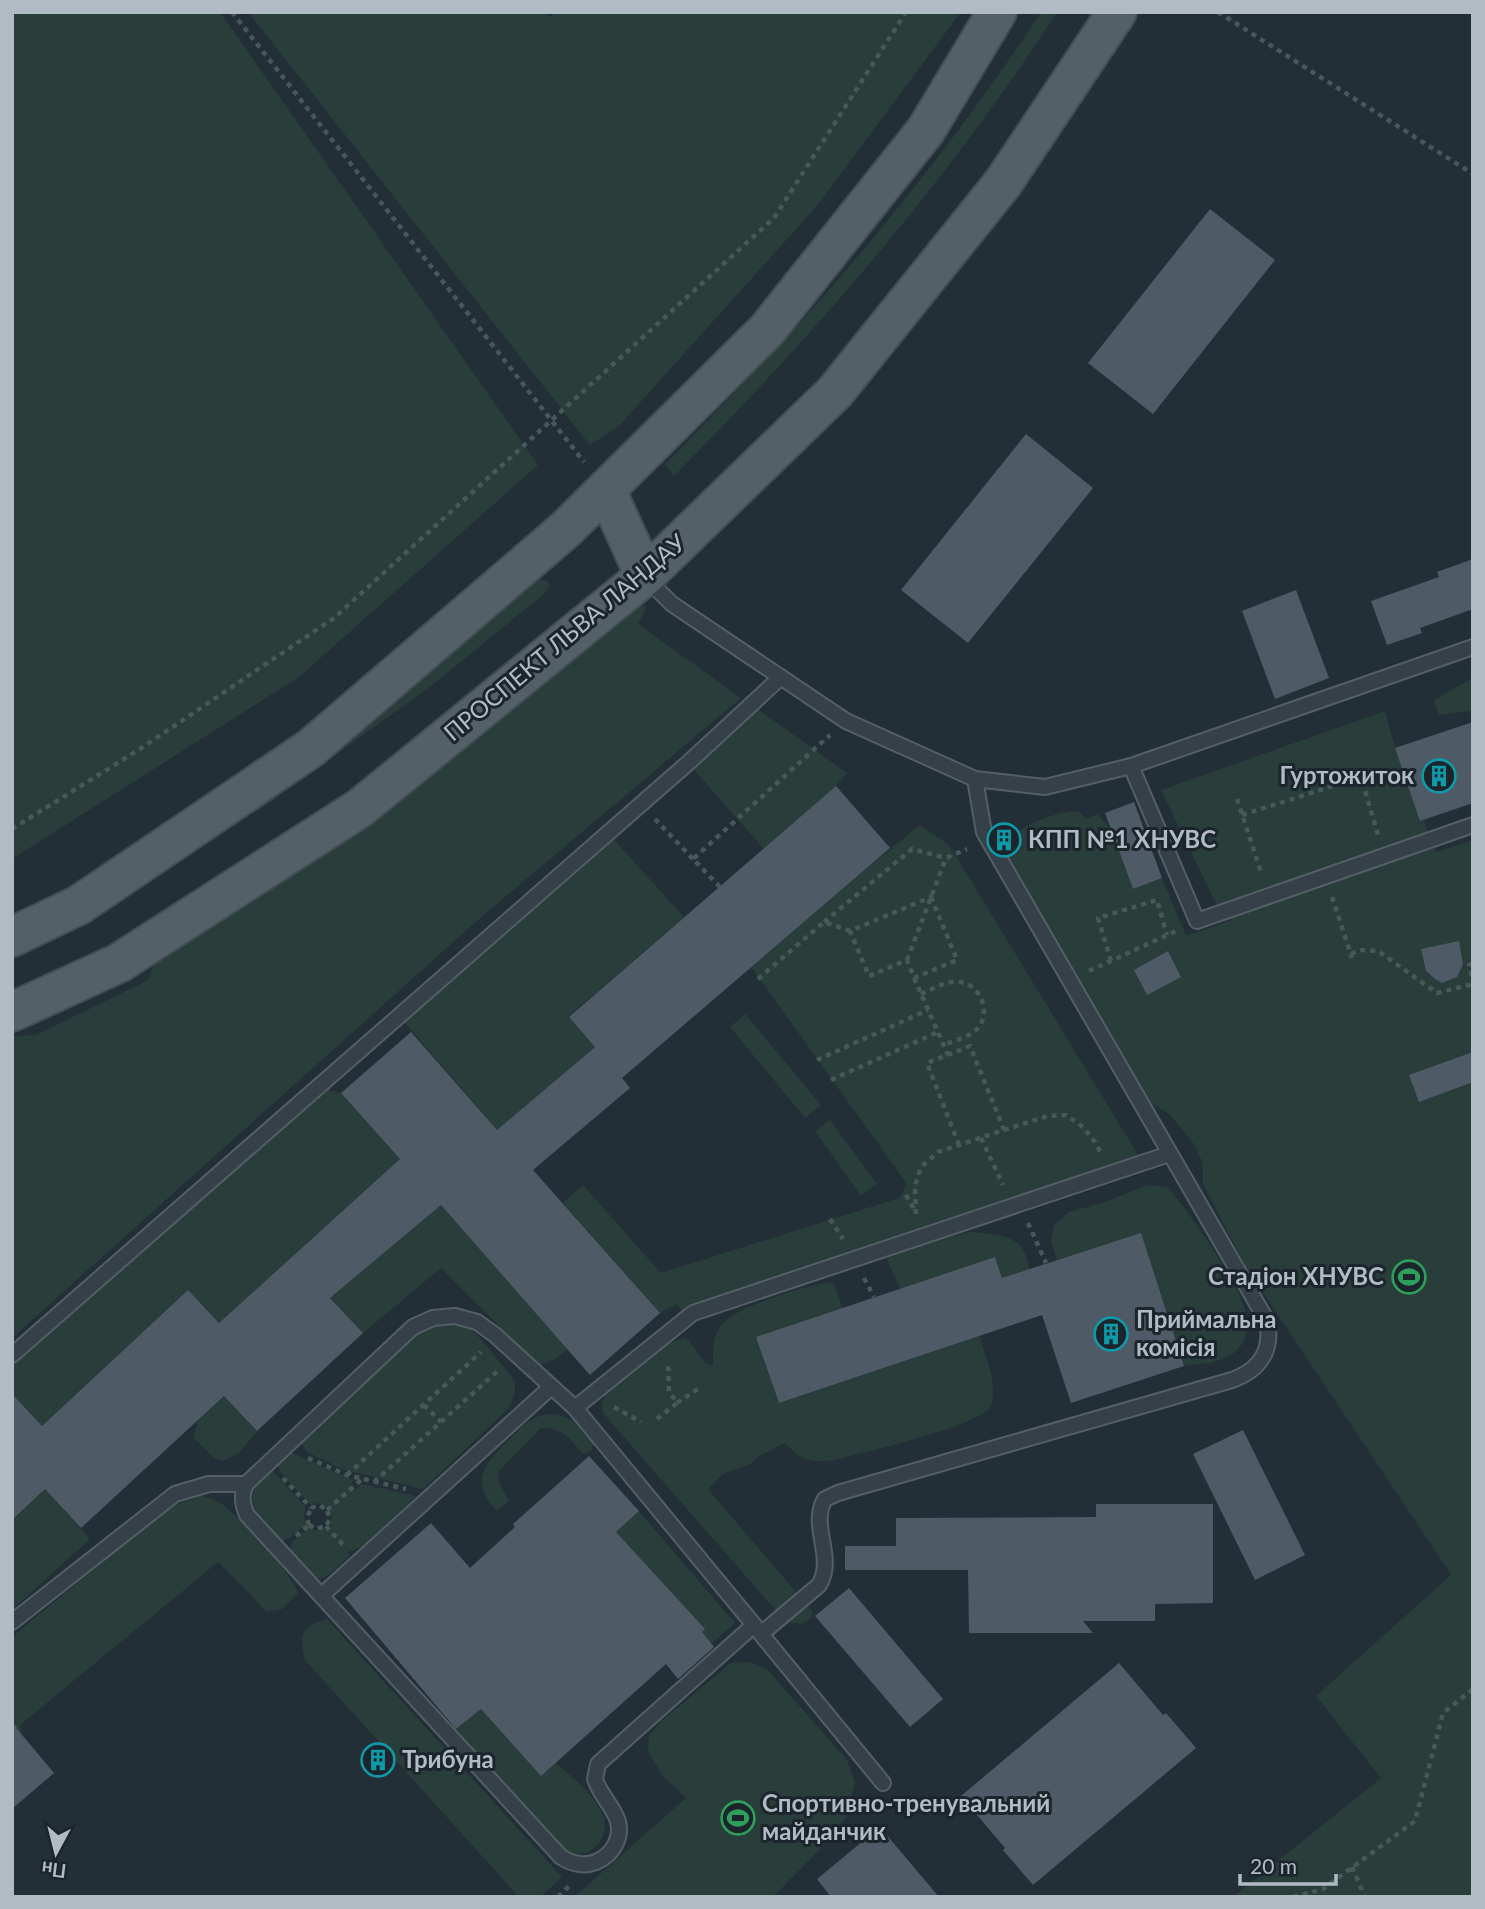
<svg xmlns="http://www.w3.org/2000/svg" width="1485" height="1909" viewBox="0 0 1485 1909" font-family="Lato,sans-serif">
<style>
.green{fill:#293d3a}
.building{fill:#4e5b66}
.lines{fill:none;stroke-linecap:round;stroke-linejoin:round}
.lane-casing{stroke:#545e66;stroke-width:18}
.primary-casing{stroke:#424c54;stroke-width:42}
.path{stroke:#465958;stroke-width:4.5;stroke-dasharray:5 5;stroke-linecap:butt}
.lane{stroke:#364048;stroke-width:14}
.primary{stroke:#546068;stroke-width:38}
.labels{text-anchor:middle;stroke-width:6;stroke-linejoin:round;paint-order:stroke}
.street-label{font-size:24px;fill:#b1bbc4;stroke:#1c252c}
.poi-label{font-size:24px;font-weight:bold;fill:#b1bbc4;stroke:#1c252c;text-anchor:start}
</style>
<rect width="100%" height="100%" fill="#232f37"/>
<path class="green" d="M12,12H220L538,465L299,677L12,859Z
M248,12H545L550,17L555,12H961L816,207L619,426L590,445Z
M1041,12H1057C948,181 816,333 674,476L665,464C713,415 762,366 808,314C892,219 971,119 1041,12Z
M540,579L547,581L550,586L544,594L431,686L270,802L144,886L12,959V945L423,675Z
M630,605L647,606L638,624L741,698L479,919L12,1338V1036L36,1035L148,980L159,950Z
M1473,678V710L1439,715L1434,700Z
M752,705L847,773L836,786L764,849L688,763Z
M1385,711L1395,748L1436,852L1473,840V1897H1233L1381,1778L1316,1696L1451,1575L1246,1267L1203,1184V1163L1192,1141L1169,1114L1145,1099L1010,867L1007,849L1008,836C1030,824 1052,812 1078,811L1086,819L1097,814L1110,828L1133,889L1162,878L1186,936L1232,920L1220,912L1161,790Z
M920,825L949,845L1143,1163L686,1319L677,1304L660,1313L563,1203L583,1185L661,1273L899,1198L907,1184L749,964Z
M608,833L684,917L569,1016L595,1047L497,1130L399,1016Z
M745,1014L821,1105L805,1118L730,1027Z
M323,1089L341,1093L400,1159L219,1323L188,1290L42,1426L12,1396V1349Z
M830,1120L877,1184L861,1196L815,1131Z
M1147,1185L1168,1187C1194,1219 1228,1268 1244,1306C1246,1313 1248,1331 1245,1338C1235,1363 1206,1363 1184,1366L1141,1234L1057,1260L1051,1240L1054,1225L1069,1212L1105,1202Z
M441,1205L568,1349C558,1357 550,1364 537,1364L441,1268L363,1333L330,1298Z
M968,1232C1035,1236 1021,1246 1038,1303L1013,1310L995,1257L900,1289L887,1259L906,1250Z
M833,1282L843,1308L757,1337L779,1403L979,1336C986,1357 998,1383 991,1405C984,1426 860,1453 834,1460C811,1463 801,1461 785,1443L761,1455L750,1464L723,1474L708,1489L812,1611L811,1618L802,1624L786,1622L603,1413L602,1403L606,1394L661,1347L686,1337L705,1363L713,1365C713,1351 712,1339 720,1327C734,1306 808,1285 833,1282Z
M431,1324L468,1326L480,1338L515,1381V1394L508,1409L423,1489L344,1470L307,1452L301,1443V1437L413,1330Z
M224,1396L257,1431L239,1453L223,1461L215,1459L194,1438L198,1420Z
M549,1414C566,1414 587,1427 594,1444L591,1451L583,1454C570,1438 563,1428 541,1428L499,1471L498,1480L509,1501L497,1511C467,1480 487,1461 512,1437C523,1425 532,1416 549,1414Z
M290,1452L353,1480L349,1488L356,1490L361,1484L416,1496C397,1514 373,1545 348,1552L350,1555C315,1589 319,1586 289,1551L293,1541L309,1528L318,1531L326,1528L330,1531L332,1516L328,1506L318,1503L311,1505L280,1472L277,1462Z
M268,1469L274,1472L306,1508L304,1516L306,1524L289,1539L288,1537L284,1541H276C257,1518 239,1494 268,1469Z
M45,1489L90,1539L12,1610V1520Z
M201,1496C211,1498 218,1501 226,1507C244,1522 291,1573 298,1593L282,1609L267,1612L218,1562L20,1725L23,1740L12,1749V1637L150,1523L175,1505Z
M639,1511L735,1623L711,1644L616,1532Z
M327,1619L562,1877L540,1897H519L305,1660C299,1635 301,1625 327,1619Z
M751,1662L768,1670L847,1760L855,1783L847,1815L831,1838L773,1897H574L686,1798L662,1775L648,1751L649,1736L660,1722L731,1663Z
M481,1709L541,1776L556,1763C575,1780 623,1815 598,1844C590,1854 581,1855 568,1854L456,1729Z"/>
<path class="building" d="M1210,209L1275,260L1153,414L1088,363Z
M1026,434L1093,488L968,643L901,590Z
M1473,559V609L1420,628L1422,633L1387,645L1371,601L1439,577L1437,572Z
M1296,590L1329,678L1275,699L1242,611Z
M1473,722V803L1420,821L1395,748Z
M836,786L890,848L622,1078L630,1088L533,1170L660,1313L590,1375L441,1205L330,1298L363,1333L257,1431L224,1396L81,1528L45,1489L12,1520V1394L42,1426L188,1290L219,1323L400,1159L341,1093L411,1032L497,1130L595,1047L569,1017Z
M1134,802L1162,878L1133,889L1105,813Z
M1459,941L1463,964L1457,977L1442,983L1435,979L1426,971L1421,949Z
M1168,951L1181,977L1147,995L1134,970Z
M1473,1052V1082L1419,1102L1409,1075Z
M1141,1233L1184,1366L1071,1403L1042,1315L779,1403L756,1337L995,1257L1002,1278Z
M1243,1430L1305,1555L1255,1580L1193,1454Z
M589,1456L639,1511L616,1532L705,1629L702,1632L714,1647L678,1679L666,1664L541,1776L481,1709L456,1729L345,1598L431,1523L470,1568L515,1527L513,1524Z
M1096,1504H1213V1603L1155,1604V1621H1083L1093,1633H969L968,1570H845V1546H896V1518L1096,1517Z
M849,1588L943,1699L910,1727L815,1616Z
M1119,1663L1163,1715L1166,1713L1196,1748L1033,1885L1003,1850L1005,1848L961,1796Z
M12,1723L54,1773L12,1809Z
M880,1827L939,1897H831L817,1879Z"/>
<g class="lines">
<defs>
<path id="lane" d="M646,578L672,604L846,721L975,779L1045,787L1131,766L1473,647
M1131,766L1197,921L1473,825
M12,1355L688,763L781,677
M575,1408L693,1313L1169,1154
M322,1595L551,1387
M12,1622L175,1494L209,1484H246
M754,1625L598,1764L595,1779C602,1802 628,1817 616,1843C612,1852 605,1858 596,1862C583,1867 572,1864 561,1857L247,1515C242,1504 241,1495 246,1484L413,1327L433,1318L455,1316L477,1322L495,1335L575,1408L754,1625L761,1634L883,1783
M761,1634L819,1585C836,1558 809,1525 825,1499L838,1493L1232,1380C1260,1370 1273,1350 1267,1321L984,832L975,779"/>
<path id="primary" d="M606,490L645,576
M12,937L79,905L311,748L566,529L767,330L926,130L997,12
M12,1012L119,963L360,808L645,576L835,392L1003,183L1117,12"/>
</defs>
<use href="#lane" class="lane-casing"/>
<use href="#primary" class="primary-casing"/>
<path class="path" d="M232,12L584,462
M1218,12L1473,174
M1237,799L1262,875
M1242,815L1361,777L1378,835
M655,819L693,859
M12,829L140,749L334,618L774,218L906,12
M720,887L693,859L830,735
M931,897L957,960L914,978L907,960L869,976L850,931Z
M1332,897L1352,958
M824,922L912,849L946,858
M1351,954L1360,950L1378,951L1437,993L1473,984
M907,960L946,858L967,849
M1111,961L1098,918L1157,900L1167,935
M1473,964L1469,965L1473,981
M1089,971L1176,931
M914,978L948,1055
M758,979L824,922L850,931
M921,994C931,990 942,983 952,982C980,978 995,1015 974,1032C966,1038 953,1041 943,1045
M817,1060L928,1010
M831,1080L938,1032
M981,1138L1003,1185
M959,1145L927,1063L970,1046L1004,1130
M906,1195L914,1209
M916,1214L915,1186L921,1167L938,1152L1004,1130L1048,1116L1066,1115L1083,1127L1095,1142L1101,1153
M830,1219L843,1239
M1028,1223L1046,1263
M864,1278L874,1297
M677,1403L698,1389
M424,1405L441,1422
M614,1407L641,1422
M657,1419L677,1403L669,1391L668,1362
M308,1458L347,1475L406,1489
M347,1475L481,1352
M283,1478L311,1508
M374,1482L500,1369
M311,1508L319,1505L327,1510
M327,1510L362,1479
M309,1525L316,1529L326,1526L330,1519L327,1510
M309,1525L307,1518L311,1508
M326,1526L344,1546
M296,1536L309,1525
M12,1725L16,1729
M1352,1867L1365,1897
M558,1897L569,1886
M1293,1897L1323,1889L1415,1821L1443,1713L1473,1689"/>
<use href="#lane" class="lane"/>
<use href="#primary" class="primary"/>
</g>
<defs>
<symbol id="building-ring" viewBox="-11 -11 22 22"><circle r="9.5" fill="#1c252c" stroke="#0f9aa8" stroke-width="1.5"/><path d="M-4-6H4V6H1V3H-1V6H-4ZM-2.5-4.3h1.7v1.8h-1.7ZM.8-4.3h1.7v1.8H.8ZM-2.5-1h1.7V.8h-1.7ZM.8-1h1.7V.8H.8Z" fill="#0f9aa8"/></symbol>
<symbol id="stadium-ring" viewBox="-11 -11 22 22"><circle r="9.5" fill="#1c252c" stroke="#2e9e5b" stroke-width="1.5"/><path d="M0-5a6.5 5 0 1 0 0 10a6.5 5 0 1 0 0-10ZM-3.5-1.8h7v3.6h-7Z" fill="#2e9e5b"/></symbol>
</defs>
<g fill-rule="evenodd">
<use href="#building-ring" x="1420" y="757" width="38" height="38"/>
<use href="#building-ring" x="985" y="821" width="38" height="38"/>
<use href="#stadium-ring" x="1390" y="1258" width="38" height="38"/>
<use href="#building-ring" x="1092" y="1315" width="38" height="38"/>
<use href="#building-ring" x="359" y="1741" width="38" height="38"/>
<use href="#stadium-ring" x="719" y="1799" width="38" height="38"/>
</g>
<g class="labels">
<g class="street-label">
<text transform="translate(565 638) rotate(-40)" y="8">ПРОСПЕКТ ЛЬВА ЛАНДАУ</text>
</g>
<g class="poi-label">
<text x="1414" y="784" text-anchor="end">Гуртожиток</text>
<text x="1028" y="848">КПП №1 ХНУВС</text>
<text x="1384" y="1285" text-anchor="end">Стадіон ХНУВС</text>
<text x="1136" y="1328">Приймальна<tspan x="1136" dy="28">комісія</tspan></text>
<text x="402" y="1768">Трибуна</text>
<text x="762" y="1812">Спортивно-тренувальний<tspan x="762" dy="28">майданчик</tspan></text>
</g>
</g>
<rect width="1485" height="1909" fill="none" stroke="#b1bbc4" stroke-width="28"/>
<g transform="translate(56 1853) rotate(187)" stroke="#1c252c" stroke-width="5" paint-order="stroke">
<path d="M0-5L12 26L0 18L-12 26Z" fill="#b1bbc4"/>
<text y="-10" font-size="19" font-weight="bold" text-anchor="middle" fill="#b1bbc4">Пн</text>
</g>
<path d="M1240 1874v10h96v-10" fill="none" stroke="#b1bbc4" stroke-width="3.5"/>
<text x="1250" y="1874" font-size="21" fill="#b1bbc4" stroke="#1c252c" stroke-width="5" paint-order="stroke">20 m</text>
</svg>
